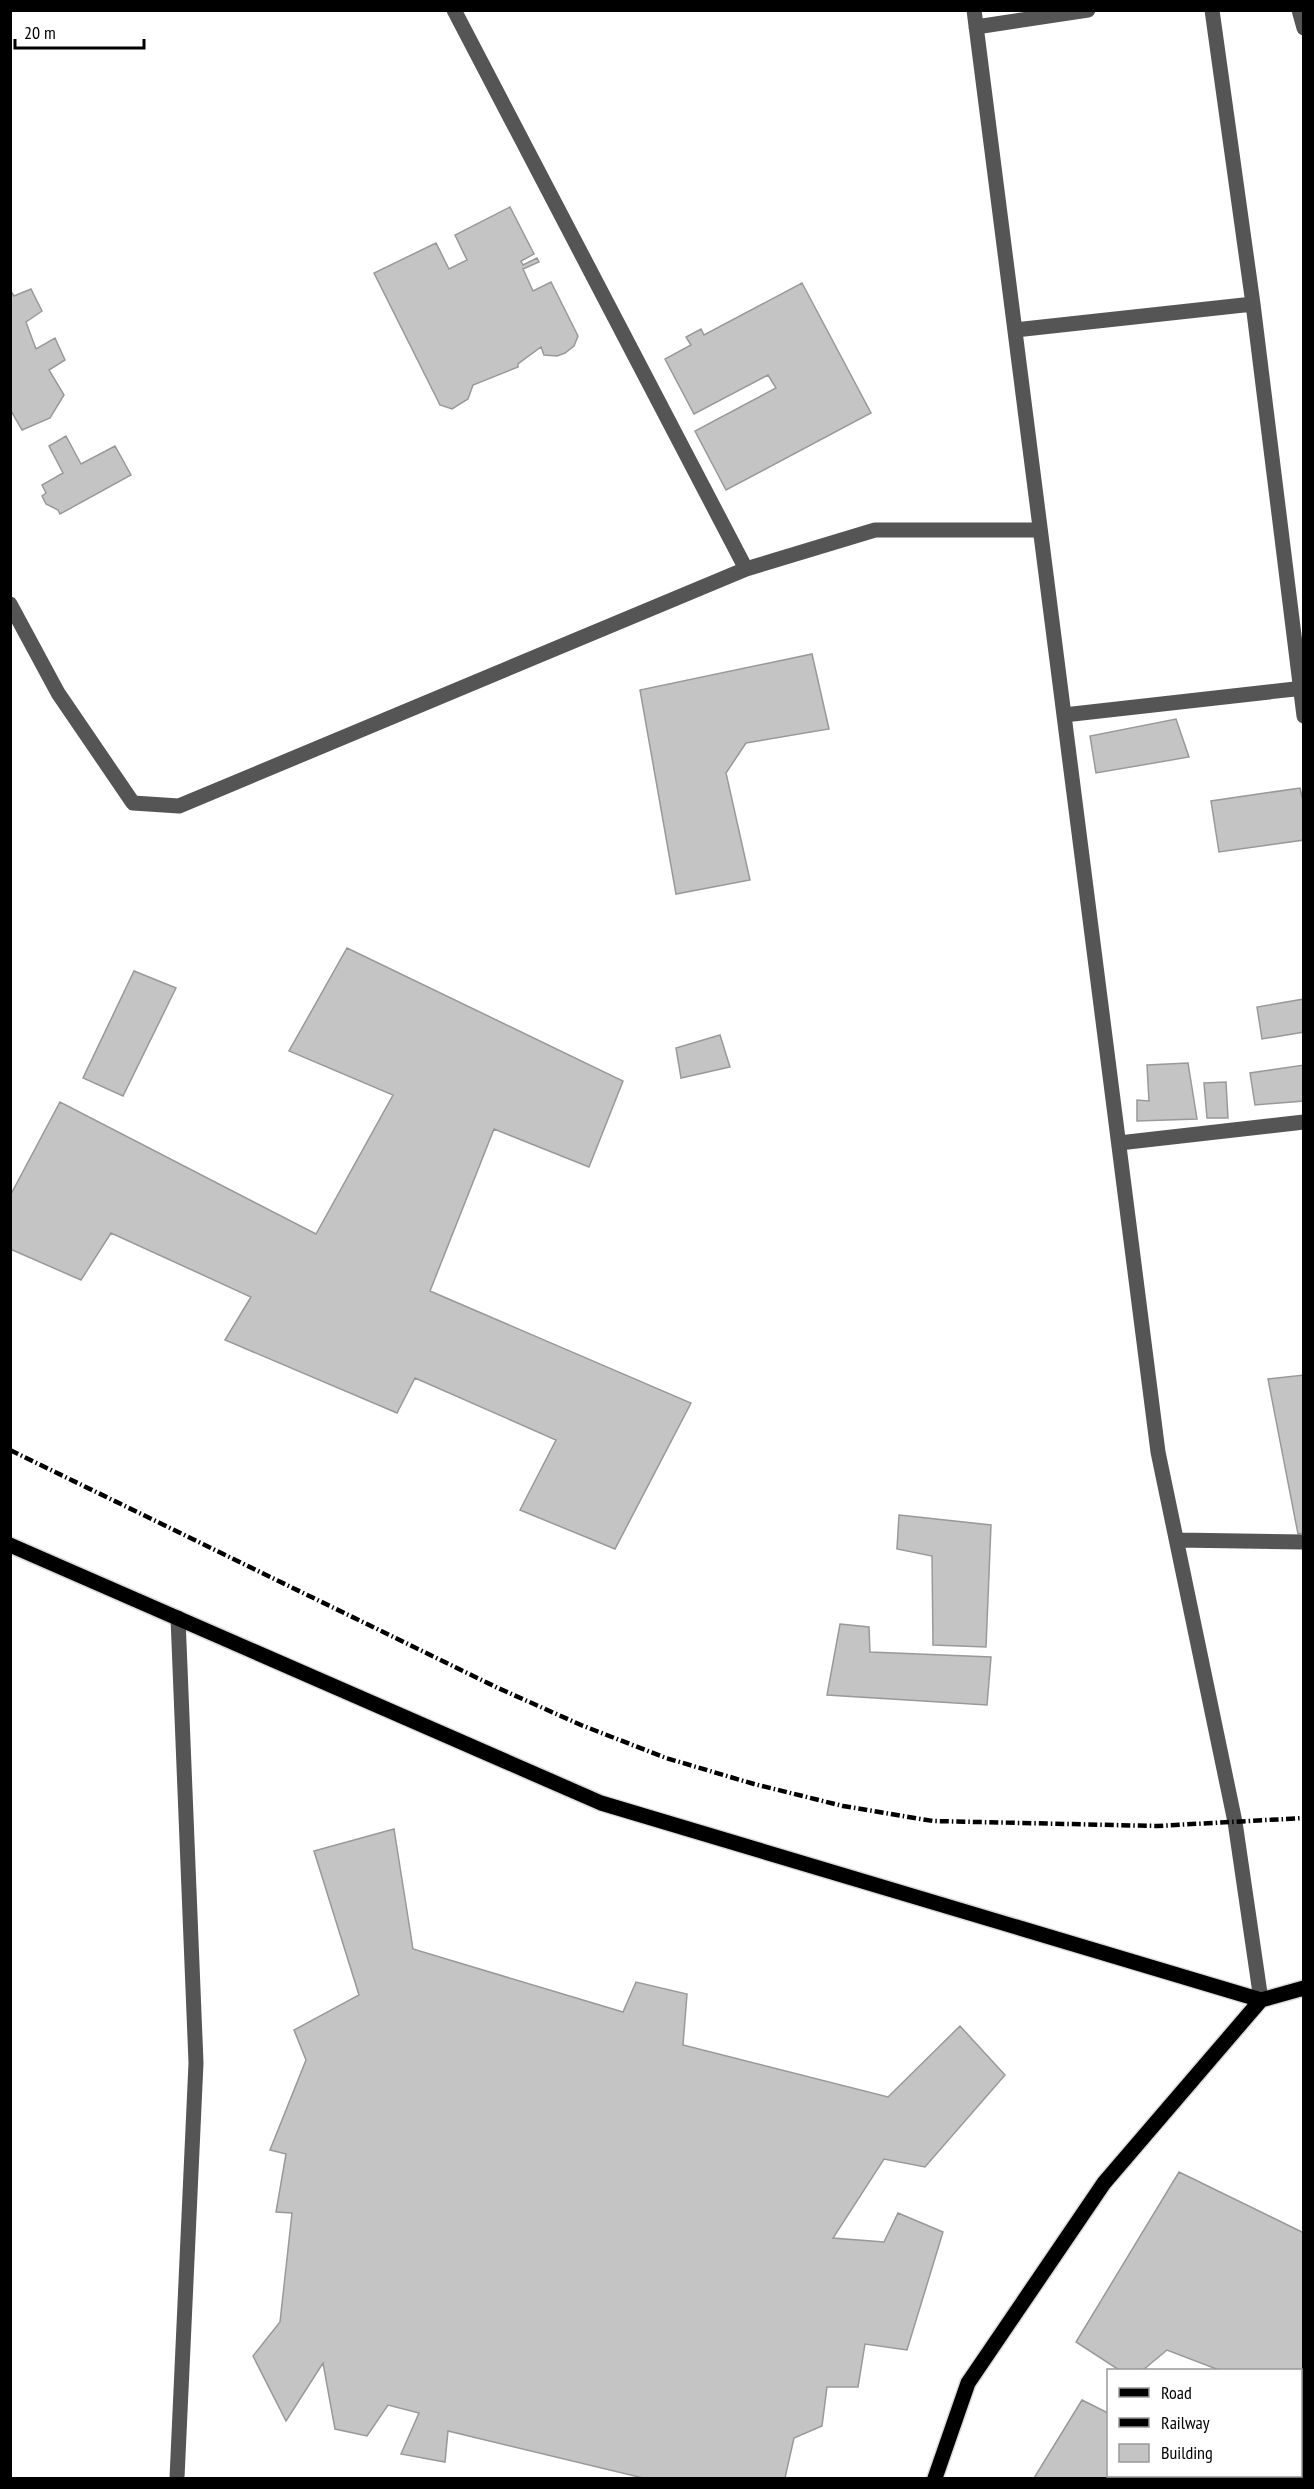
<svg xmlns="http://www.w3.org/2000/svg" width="1314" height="2489" viewBox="0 0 1314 2489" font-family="'PT Sans Narrow',sans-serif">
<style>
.building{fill:#c4c4c4;stroke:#999;stroke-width:1.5}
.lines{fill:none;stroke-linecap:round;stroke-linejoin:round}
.major-casing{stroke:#dbdbdb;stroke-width:18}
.minor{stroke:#555;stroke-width:15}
.major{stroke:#000;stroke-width:15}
.rail{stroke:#000;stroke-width:4.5;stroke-dasharray:9 3 1.5 3;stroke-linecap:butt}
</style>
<rect width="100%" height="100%" fill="#fff"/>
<path class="building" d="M510,207L534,254L521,261L523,265L537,258L539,262L523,269L533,291L551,282L578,336L574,346L565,353L557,356L544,355L541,347L518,364V367L473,385L468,399L452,409L440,405L374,273L436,243L449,269L467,260L455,235Z
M802,283L871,413L726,490L695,431L776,388L768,375L694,414L665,359L691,345L686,337L701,329L704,335Z
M31,289L42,311L26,322L36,349L55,338L65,360L49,370L64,395L50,418L22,430L10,409V290L14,296Z
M66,436L81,464L115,446L131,475L60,514L58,510L46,504L42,496L46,493L42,485L63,473L49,446Z
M812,654L829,729L746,743L726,773L750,880L676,894L640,690Z
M1176,719L1189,757L1096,773L1090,736Z
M1300,788L1304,805V840L1219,852L1211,801Z
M347,948L623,1081L589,1167L494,1129L430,1291L691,1403L615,1549L520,1510L556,1440L415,1378L397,1413L225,1340L251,1297L111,1233L81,1280L10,1249V1196L60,1102L316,1234L393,1095L289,1051Z
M134,971L176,988L123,1096L83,1078Z
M1304,999V1032L1262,1039L1257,1007Z
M720,1035L730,1067L681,1078L676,1048Z
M1188,1063L1197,1119L1137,1121V1100L1149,1101L1147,1065Z
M1304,1065V1101L1255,1105L1250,1073Z
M1226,1082L1228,1118H1207L1204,1083Z
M1304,1375V1533L1298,1534L1268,1379Z
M899,1515L991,1525L986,1647L933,1645L932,1556L897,1549Z
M840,1624L869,1627L870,1652L991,1657L987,1705L827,1695Z
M394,1829L413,1949L623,2012L636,1982L687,1994L683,2045L888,2097L960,2026L1005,2075L925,2167L884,2159L833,2238L884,2242L898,2213L943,2232L907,2350L865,2344L858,2387H827L822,2426L794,2438L785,2478H643L448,2431L445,2462L401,2454L419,2413L388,2405L367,2436L335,2429L323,2363L286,2421L253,2356L280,2322L292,2213L276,2212L286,2154L270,2150L306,2060L294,2030L359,1995L314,1851Z
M1179,2172L1304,2233V2372L1300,2380V2370H1219L1167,2350L1143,2370H1119L1076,2342Z
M1082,2400L1108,2413V2476H1236L1242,2478H1034Z"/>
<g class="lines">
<defs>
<path id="major" d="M10,1545L601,1803L1261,2000
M935,2478L968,2383L1104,2183L1261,2000L1304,1988"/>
</defs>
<use href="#major" class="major-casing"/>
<path class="minor" d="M454,10L746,569
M974,10L1158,1452L1235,1822L1261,2000
M1212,10L1253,304
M1299,10L1304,28
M976,27L1088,10
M1015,330L1253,304L1304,716
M10,604L58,693L133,803L179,806L746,569L875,530H1040
M1064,715L1304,688
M1119,1143L1304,1122
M1177,1540L1304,1542
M177,2478L196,2063L178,1618"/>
<use href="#major" class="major"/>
<path class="rail" d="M10,1450L498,1688L581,1725L666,1758L754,1784L843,1806L933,1821L1157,1826L1304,1818"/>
</g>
<rect width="1314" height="2489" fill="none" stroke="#000000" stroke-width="24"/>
<rect x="1107" y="2369" width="195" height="108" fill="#ffffff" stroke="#999999" stroke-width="1.5"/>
<rect x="1119" y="2388" width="30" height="9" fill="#000000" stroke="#999999" stroke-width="1.5"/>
<text x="1161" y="2399" font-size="18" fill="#000000">Road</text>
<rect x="1119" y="2418" width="30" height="9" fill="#000000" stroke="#999999" stroke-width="1.5"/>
<text x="1161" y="2429" font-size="18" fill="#000000">Railway</text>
<rect x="1119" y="2444" width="30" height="18" fill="#c4c4c4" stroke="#999999" stroke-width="1.5"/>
<text x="1161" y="2459" font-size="18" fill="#000000">Building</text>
<path d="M15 39v9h129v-9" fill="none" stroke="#000000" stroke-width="3"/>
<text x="24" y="39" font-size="18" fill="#000000" stroke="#ffffff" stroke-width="4.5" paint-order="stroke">20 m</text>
</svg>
